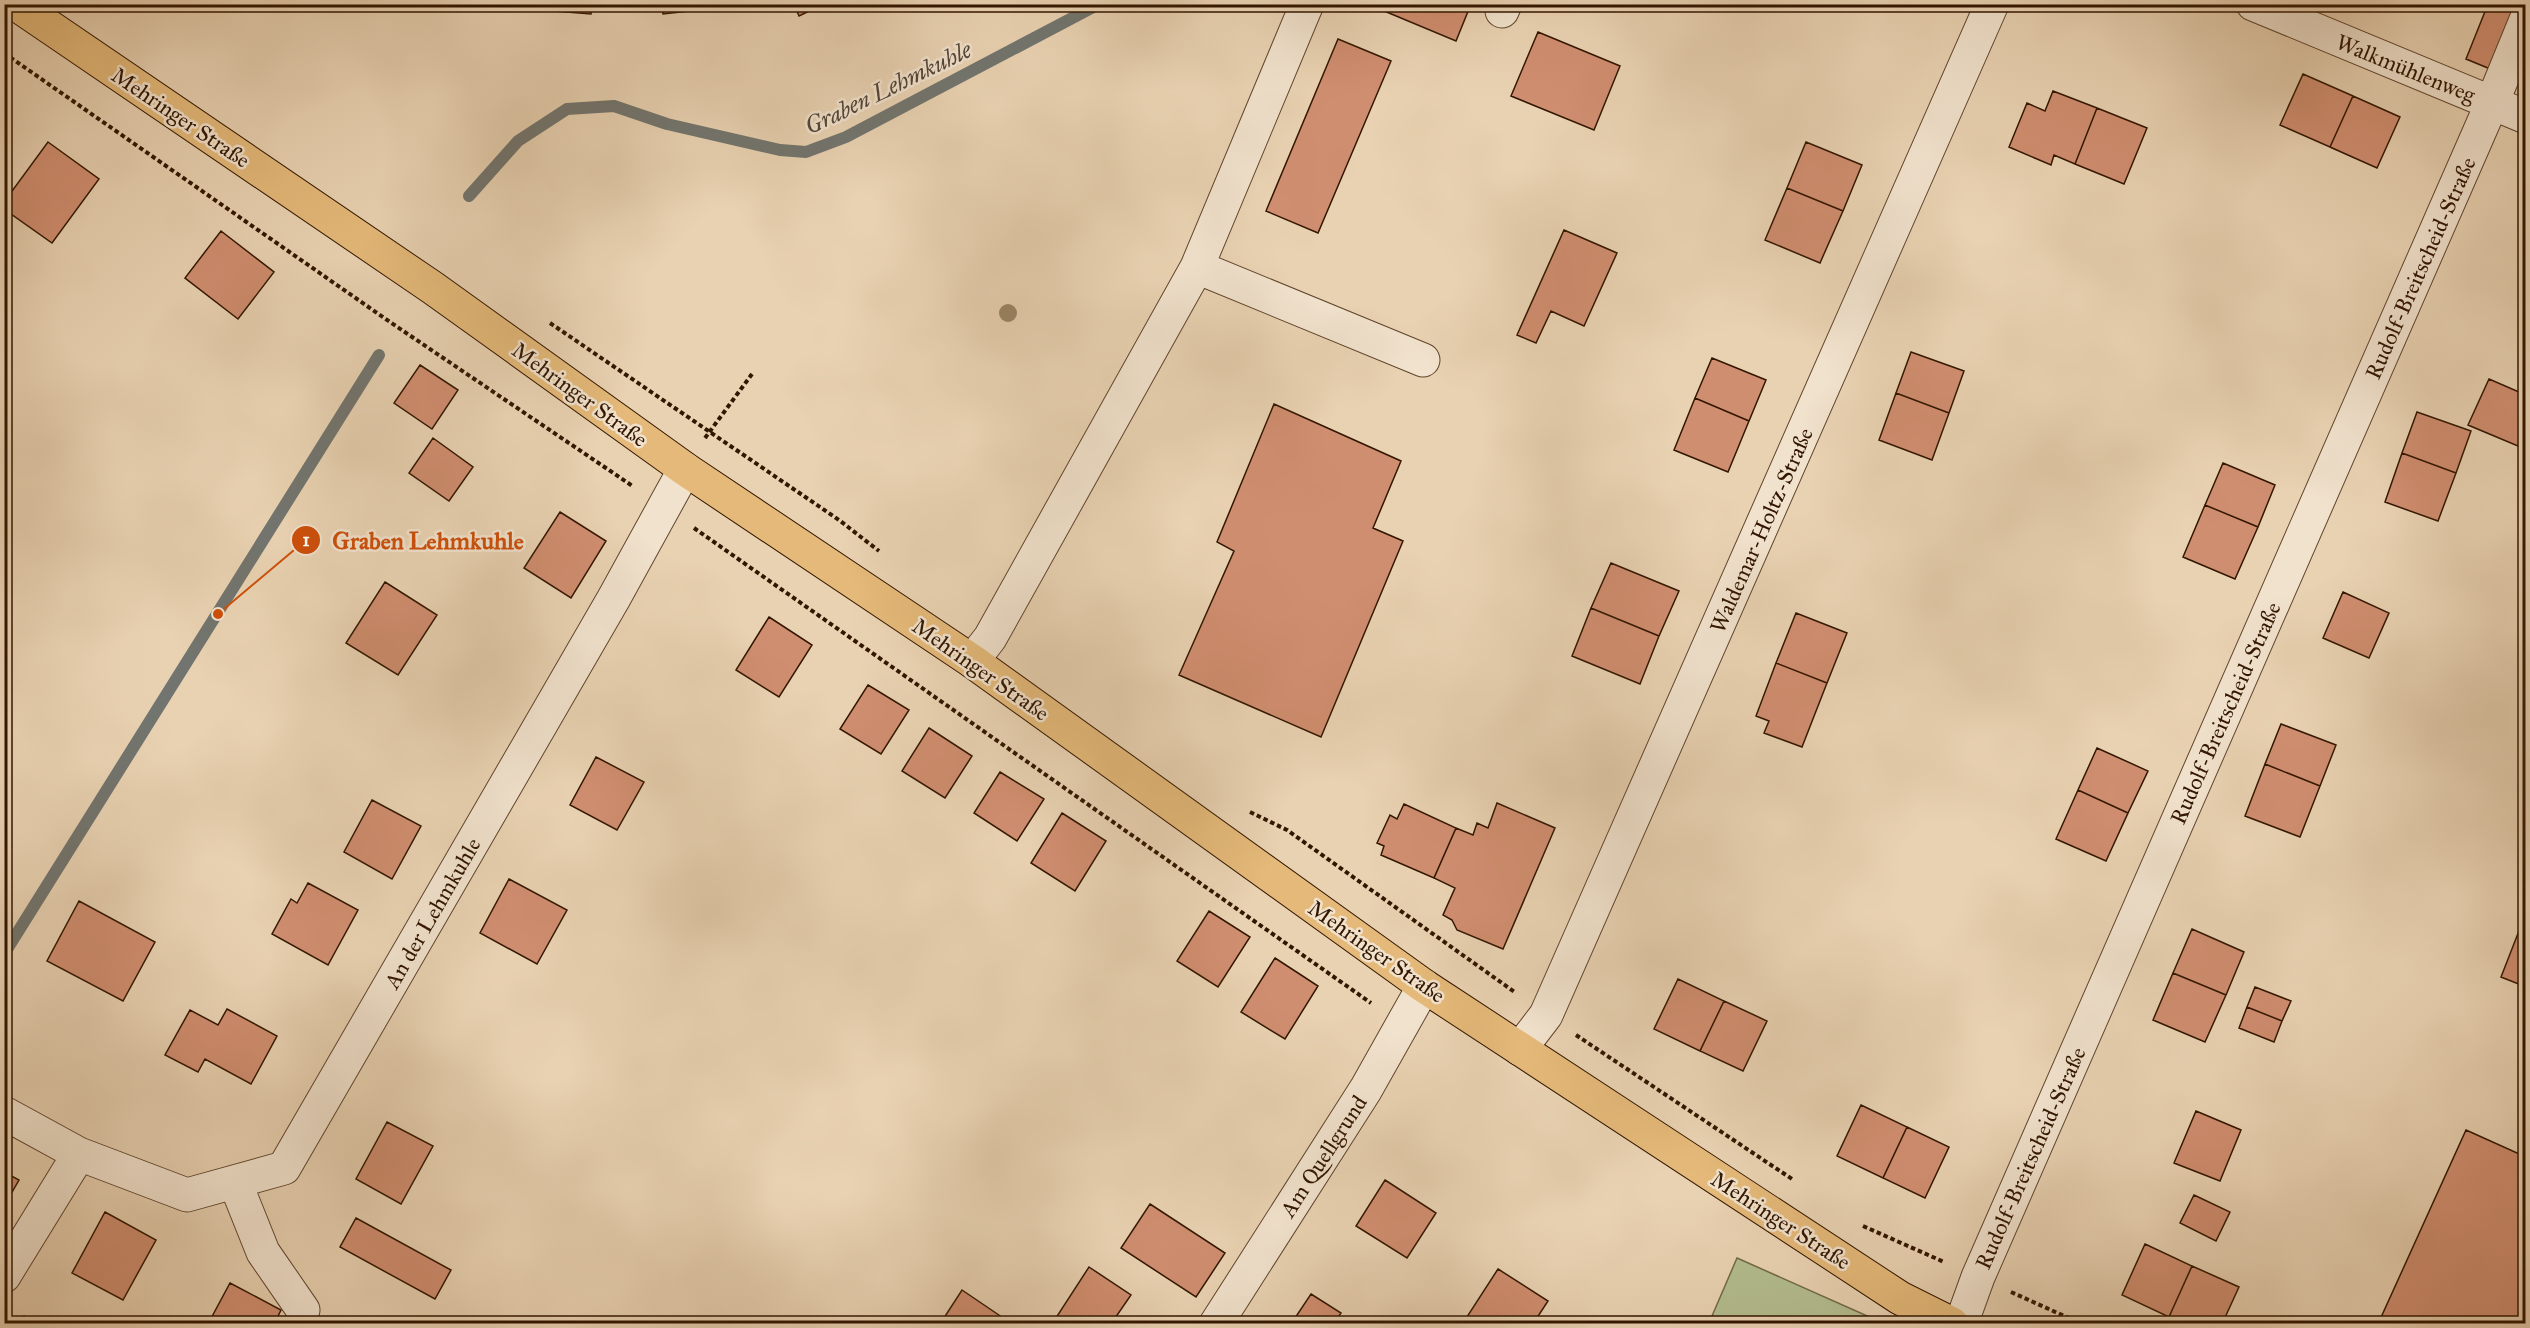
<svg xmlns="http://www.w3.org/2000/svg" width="2530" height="1328" viewBox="0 0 2530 1328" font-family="'IM FELL Great Primer',serif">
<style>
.green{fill:#b3bd8f;stroke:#726a48;stroke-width:1.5}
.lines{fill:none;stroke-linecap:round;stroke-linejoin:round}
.stream{stroke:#72756f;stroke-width:12}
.building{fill:#d08e70;stroke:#321600;stroke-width:1.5}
.minor-casing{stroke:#60452c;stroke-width:35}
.major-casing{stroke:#321600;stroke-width:35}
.path{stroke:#321600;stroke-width:4;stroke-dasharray:4.5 3;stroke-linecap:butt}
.minor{stroke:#f1e2cd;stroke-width:33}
.major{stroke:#e4b979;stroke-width:33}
.tree{fill:#9a8668}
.labels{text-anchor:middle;stroke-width:5;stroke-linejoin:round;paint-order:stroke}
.street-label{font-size:22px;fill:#321600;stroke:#f1e2cd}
.water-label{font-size:24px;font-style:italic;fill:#524538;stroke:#f1e2cd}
.leader{fill:none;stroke:#cd4f0a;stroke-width:2}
.callout-dot{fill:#cd4f0a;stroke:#f1e2cd;stroke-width:2}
.mark-label{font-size:18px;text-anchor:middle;font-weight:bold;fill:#fff}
.callout-label{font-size:24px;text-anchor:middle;font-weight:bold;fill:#cd4f0a;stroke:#f1e2cd;stroke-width:5;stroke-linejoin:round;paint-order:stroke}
</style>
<rect width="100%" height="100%" fill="#e9d2b2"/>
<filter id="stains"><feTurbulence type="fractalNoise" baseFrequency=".00333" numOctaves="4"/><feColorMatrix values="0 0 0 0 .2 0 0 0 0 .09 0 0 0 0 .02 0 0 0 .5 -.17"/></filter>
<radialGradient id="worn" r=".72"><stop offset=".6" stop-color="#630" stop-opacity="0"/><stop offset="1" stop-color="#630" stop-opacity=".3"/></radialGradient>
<path class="green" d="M1737,1258L1883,1323H1709Z"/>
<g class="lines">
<path class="stream" d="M469,196L518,141L567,109L614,106L667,124L780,150L806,152L846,137L1099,4
M4,954L379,355"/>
</g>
<path class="building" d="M516,4H592L591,14L516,8Z
M662,4H726V7L663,14Z
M794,4H824L799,16Z
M1378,4H1471L1456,41L1377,8Z
M2488,4H2525L2500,73L2466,59Z
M1538,32L1620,66L1594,130L1511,96Z
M1338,39L1391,61L1318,233L1266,211Z
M2303,74L2353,96L2330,147L2280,125Z
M2053,91L2097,108L2075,164L2054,155L2051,165L2009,147L2027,103L2045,111Z
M2353,96L2400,117L2377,168L2330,147Z
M2097,108L2147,128L2124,184L2075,164Z
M48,142L99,179L52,243L4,209V202Z
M1806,142L1862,165L1843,211L1787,188Z
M1787,188L1843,211L1820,263L1765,240Z
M1564,230L1617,253L1584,326L1551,311L1536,343L1517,335Z
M221,231L274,272L238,319L185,278Z
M1911,352L1964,371L1949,413L1896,393Z
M1712,358L1766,380L1749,421L1695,398Z
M420,365L458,390L432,429L394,403Z
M2489,379L2526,395V428L2518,446L2468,425Z
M1896,393L1949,413L1932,460L1879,440Z
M1695,398L1749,421L1728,472L1674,450Z
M1274,404L1401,461L1373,528L1403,541L1321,737L1179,675L1234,551L1217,542Z
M2417,412L2471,431L2456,473L2402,453Z
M433,438L473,467L449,501L409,473Z
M2402,453L2456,473L2438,521L2385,502Z
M2223,463L2275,485L2258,527L2205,505Z
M2205,505L2258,527L2235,579L2183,557Z
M560,512L606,541L571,598L524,568Z
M1611,563L1679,591L1659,636L1591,608Z
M385,582L437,615L398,675L346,643Z
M2343,592L2389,613L2369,658L2323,638Z
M1591,608L1659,636L1640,684L1572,656Z
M1796,613L1847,633L1827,683L1776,663Z
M769,617L812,645L779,697L736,670Z
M1776,663L1827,683L1802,747L1764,733L1769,721L1756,716Z
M868,685L909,710L881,754L840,729Z
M2281,724L2336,745L2320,786L2265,764Z
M929,728L972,756L945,798L902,771Z
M2097,748L2148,771L2128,813L2078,790Z
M596,757L644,782L617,830L570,805Z
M2265,764L2320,786L2300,837L2245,816Z
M1000,772L1044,799L1017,841L974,813Z
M2078,790L2128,813L2106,861L2056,839Z
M372,800L421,826L392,879L344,852Z
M1497,803L1555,828L1503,949L1457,930L1452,920L1443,915L1455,888L1434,878L1456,828L1473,835L1477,823L1488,828Z
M1404,804L1456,828L1434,878L1381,855L1384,846L1377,843L1390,815L1397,819Z
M1062,813L1106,841L1075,891L1031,863Z
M509,879L567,910L537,964L480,933Z
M308,883L358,910L328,965L272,934L291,899L297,903Z
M79,901L155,942L123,1001L47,961Z
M1209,911L1250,937L1218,987L1177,961Z
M2524,918L2526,919V987L2501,977Z
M2192,929L2244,952L2226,995L2173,973Z
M1275,958L1318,986L1285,1039L1241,1012Z
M2173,973L2226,995L2205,1042L2153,1020Z
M1678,979L1724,1001L1700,1051L1654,1029Z
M2255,987L2291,1001L2282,1021L2247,1007Z
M1724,1001L1767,1021L1743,1071L1700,1051Z
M2247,1007L2282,1021L2274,1042L2239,1028Z
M227,1009L277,1036L251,1084L205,1059L198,1072L165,1055L190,1010L218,1025Z
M1861,1105L1907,1127L1883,1178L1837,1156Z
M2196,1111L2241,1130L2220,1181L2174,1163Z
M387,1122L433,1146L401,1204L356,1179Z
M1907,1127L1949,1147L1925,1198L1883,1178Z
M2466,1130L2526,1157V1324H2378Z
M4,1172L19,1180L4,1206Z
M1385,1180L1436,1213L1407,1258L1356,1226Z
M2194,1195L2230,1212L2216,1241L2180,1223Z
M1150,1204L1225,1253L1196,1297L1121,1248Z
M105,1212L156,1240L123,1300L72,1273Z
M356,1218L451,1270L435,1299L340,1247Z
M2145,1244L2192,1266L2169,1317L2122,1295Z
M2192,1266L2239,1287L2222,1324H2182L2169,1317Z
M1089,1267L1131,1295L1111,1324H1052Z
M1498,1269L1548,1301L1533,1324L1463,1323Z
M230,1283L281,1310L274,1324H208Z
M962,1290L1012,1324H940Z
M1311,1294L1341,1313L1334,1324H1291Z
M24,1316L37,1324H20Z"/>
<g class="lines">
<defs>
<path id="minor" d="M2253,4L2526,117
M1502,11L1505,4
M1197,267L1423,360
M972,661L990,638L1197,267L1307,4
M1520,1049L1546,1015L1992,4
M4,1113L79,1154
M235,1182L263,1252L303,1310
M4,1276L79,1154L187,1195L284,1168L614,598L685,469
M1216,1324L1366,1089L1424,986
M1961,1324L1978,1277L2492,103L2526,20"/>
<path id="major" d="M16,4L433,288L685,469L972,661L1424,986L1900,1298L1952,1324"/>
</defs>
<use href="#minor" class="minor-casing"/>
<use href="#major" class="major-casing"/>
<path class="path" d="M4,53L390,322L634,487
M550,323L839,520L879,551
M705,438L752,374
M694,528L1371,1003
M1250,812L1287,830L1516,993
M1576,1035L1792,1179
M1863,1226L1944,1262
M2011,1292L2082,1324"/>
<use href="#minor" class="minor"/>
<use href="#major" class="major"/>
</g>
<circle class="tree" cx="1008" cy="313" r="9"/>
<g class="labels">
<g class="street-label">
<text transform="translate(2406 68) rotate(22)" y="8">Walkmühlenweg</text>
<text transform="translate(181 117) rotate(34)" y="8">Mehringer Straße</text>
<text transform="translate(2420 268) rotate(-66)" y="8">Rudolf-Breitscheid-Straße</text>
<text transform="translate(580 394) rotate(36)" y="8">Mehringer Straße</text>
<text transform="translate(1761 530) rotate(-66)" y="8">Waldemar-Holtz-Straße</text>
<text transform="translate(981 669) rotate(35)" y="8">Mehringer Straße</text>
<text transform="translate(2225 713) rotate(-66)" y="8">Rudolf-Breitscheid-Straße</text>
<text transform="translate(432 913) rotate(-60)" y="8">An der Lehmkuhle</text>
<text transform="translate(1377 951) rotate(35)" y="8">Mehringer Straße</text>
<text transform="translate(1323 1156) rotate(-57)" y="8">Am Quellgrund</text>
<text transform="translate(2030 1158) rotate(-66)" y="8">Rudolf-Breitscheid-Straße</text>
<text transform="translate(1781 1220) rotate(33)" y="8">Mehringer Straße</text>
</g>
<g class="water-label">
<text transform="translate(888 88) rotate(-26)" y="8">Graben Lehmkuhle</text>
</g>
</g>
<path class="leader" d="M218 614L306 540"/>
<g class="callout-dot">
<circle cx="218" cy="614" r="6"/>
<circle cx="306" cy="540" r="15"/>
</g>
<g class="mark-label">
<text x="306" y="546">1</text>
</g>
<g class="callout-label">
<text x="428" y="549">Graben Lehmkuhle</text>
</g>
<rect width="2530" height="1328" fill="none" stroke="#e9d2b2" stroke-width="24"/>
<rect x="6" y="6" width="2518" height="1316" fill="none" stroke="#321600" stroke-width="3"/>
<rect x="12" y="12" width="2506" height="1304" fill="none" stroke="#321600" stroke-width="1.5"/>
<rect width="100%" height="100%" filter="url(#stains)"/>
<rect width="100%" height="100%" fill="url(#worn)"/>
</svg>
